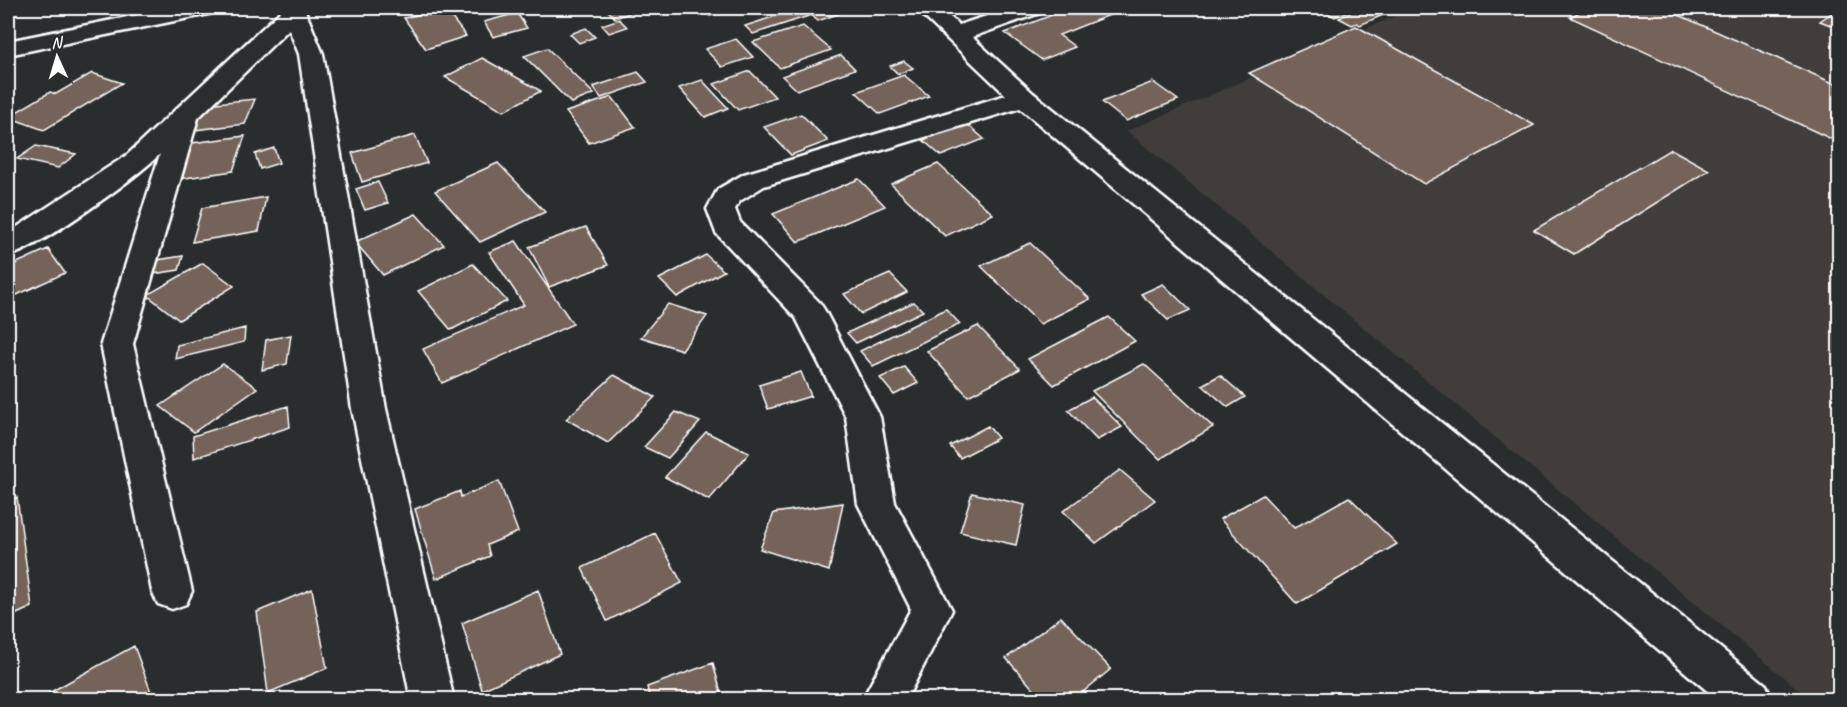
<svg xmlns="http://www.w3.org/2000/svg" width="1847" height="707" viewBox="0 0 1847 707" font-family="Caveat,sans-serif">
<style>
.built{fill:#403e3b}
.building{fill:#74645a;stroke:#fff;stroke-width:1.5}
.lines{fill:none;stroke-linecap:round;stroke-linejoin:round}
.minor-casing{stroke:#fff;stroke-width:5}
.minor{fill:#2a2d2e;fill-rule:evenodd}
</style>
<rect width="100%" height="100%" fill="#2a2d2e"/>
<filter id="ink" filterUnits="userSpaceOnUse"><feTurbulence type="fractalNoise" baseFrequency=".0167" numOctaves="2"/><feDisplacementMap in="SourceGraphic" scale="12" xChannelSelector="R" yChannelSelector="G"/><feConvolveMatrix kernelMatrix="1 2 1 2 8 2 1 2 1" color-interpolation-filters="sRGB"/></filter>
<g filter="url(#ink)">
<path class="built" d="M1414,8H1839V699H1810L1127,131Z"/>
<path class="building" d="M444,8L466,36L426,49L404,18Z
M615,8H645L615,18L607,10Z
M699,8H734L710,16Z
M801,8H808L815,14L753,34L745,26Z
M835,8H841L846,11L818,21L812,16Z
M1070,8H1105L1115,13L1059,35L1075,47L1042,60L1005,33Z
M1318,8H1356L1335,17Z
M1360,8H1399L1360,25L1357,23L1352,25L1339,18Z
M1587,8H1663L1840,86V143L1570,17Z
M1833,12L1840,14V29L1820,21Z
M517,13L527,28L493,37L484,22Z
M619,19L627,27L609,33L602,25Z
M803,26L831,50L780,68L753,42Z
M1356,26L1534,125L1424,184L1249,73Z
M586,28L595,37L579,43L570,34Z
M736,39L753,57L722,67L705,49Z
M547,48L594,94L571,103L524,56Z
M841,55L855,69L797,90L782,76Z
M482,58L541,91L504,111L445,77Z
M904,61L913,68L898,74L890,66Z
M750,71L775,97L738,110L714,84Z
M638,72L647,82L601,98L593,87Z
M92,73L122,83L44,130L8,117L50,92L56,94Z
M904,75L929,96L880,114L856,92Z
M702,80L728,108L705,117L679,88Z
M1153,82L1178,100L1126,121L1102,102Z
M612,97L635,127L589,143L566,112Z
M255,99L245,124L194,130L206,104Z
M801,114L828,141L791,155L764,127Z
M966,123L984,139L941,156L923,140Z
M415,135L427,163L362,182L352,153Z
M245,136L233,171L178,179L192,143Z
M36,146L76,154L58,168L17,159Z
M274,148L279,163L260,169L255,154Z
M1671,149L1709,170L1574,254L1534,230Z
M498,163L545,212L480,242L435,191Z
M938,164L993,214L945,236L891,184Z
M859,179L885,206L798,242L773,214Z
M378,182L388,203L365,210L356,189Z
M266,197L259,231L192,242L202,208Z
M416,214L444,245L383,275L355,242Z
M586,227L608,265L549,287L529,247Z
M516,241L573,324L442,383L423,349L524,305L489,252Z
M1030,243L1090,299L1040,324L981,266Z
M48,249L65,273L8,299V267Z
M706,255L724,271L677,297L659,279Z
M183,256L179,270L146,275L151,261Z
M203,263L234,286L179,320L147,295Z
M473,264L507,301L451,330L418,291Z
M890,274L907,292L861,314L844,294Z
M1163,284L1190,310L1168,320L1141,294Z
M914,302L923,311L856,343L847,333Z
M668,304L707,316L682,350L641,337Z
M946,309L960,324L873,366L860,351Z
M1109,317L1135,341L1054,385L1028,359Z
M978,326L1020,369L968,396L927,351Z
M245,328L244,342L175,359L177,345Z
M291,335L287,364L262,370L266,340Z
M223,364L257,388L194,432L160,406Z
M1144,364L1213,427L1160,459L1092,391Z
M904,367L918,383L894,395L880,378Z
M801,372L811,396L768,409L759,385Z
M614,375L655,397L608,443L566,419Z
M1220,375L1245,397L1228,407L1202,385Z
M1092,397L1122,427L1097,440L1068,410Z
M288,406L290,427L194,458L193,436Z
M676,412L700,422L668,458L644,447Z
M988,426L998,438L960,458L950,446Z
M706,432L749,453L709,500L665,477Z
M1120,470L1155,500L1096,543L1063,511Z
M499,481L518,532L487,545L490,556L436,579L415,509L460,491L461,497Z
M972,493L1025,505L1016,545L960,532Z
M1263,495L1294,528L1349,497L1397,544L1297,604L1220,519Z
M17,497L32,607L8,618V501Z
M843,503L829,571L760,549L774,513Z
M655,533L682,583L607,621L582,568Z
M312,589L327,668L268,693L257,612Z
M538,590L560,654L482,690L462,623Z
M1061,617L1111,669L1073,700H1043L1006,658Z
M134,646L154,700H36Z
M713,663L723,700H650L647,687Z"/>
<g class="lines">
<defs>
<path id="minor" d="M172,8H216L212,13L204,15L8,55V41Z
M282,8H304L323,54L386,409L454,700H411L352,409L299,54L289,29L198,118L133,344L192,591L186,604L172,609L158,604L152,591L101,344L160,154C136,178 38,249 8,256V233L127,155L282,10Z
M915,8H940L959,25L1011,8H1043L1040,13L972,37L1033,93L1766,685L1772,700H1718L1020,108L764,186L740,201L735,209L740,222L820,303L825,311L880,417L895,503L952,610L906,700H862L911,609L858,504L846,417L796,318L716,233L707,209L718,189L744,174L1006,95Z"/>
</defs>
<use href="#minor" class="minor-casing"/>
<use href="#minor" class="minor"/>
</g>
</g>
<rect width="1847" height="707" fill="none" stroke="#2a2d2e" stroke-width="30"/>
<rect x="15" y="15" width="1817" height="677" fill="none" stroke="#fff" stroke-width="2" filter="url(#ink)"/>
<g transform="translate(57 57) rotate(356)" stroke="#2a2d2e" stroke-width="4.5" paint-order="stroke">
<path d="M0-4.5L10 22L0 15L-10 22Z" fill="#ffffff"/>
<text y="-9" font-size="16" font-weight="bold" text-anchor="middle" fill="#ffffff">N</text>
</g>
</svg>
